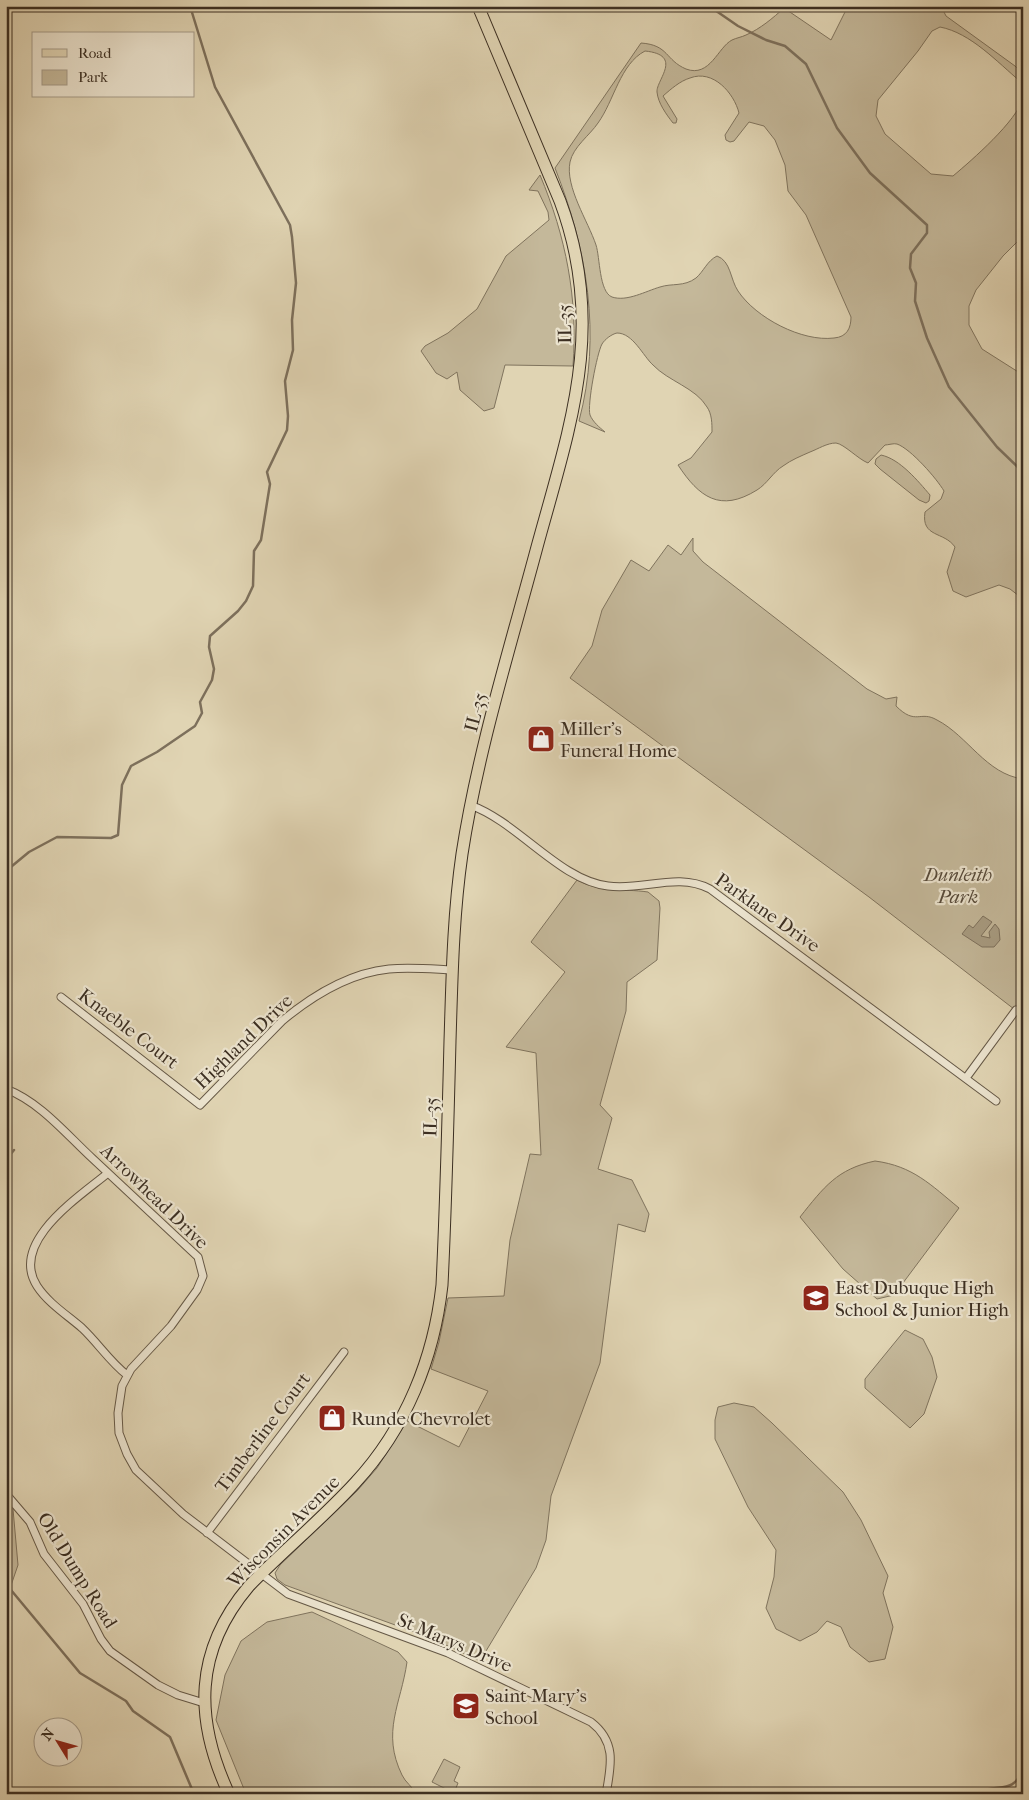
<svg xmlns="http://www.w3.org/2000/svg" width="1029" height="1800" viewBox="0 0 1029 1800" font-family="'IM FELL French Canon',serif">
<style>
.green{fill:#c4b89a;stroke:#80745e;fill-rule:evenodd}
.water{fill:#a89c82;stroke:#7d705c}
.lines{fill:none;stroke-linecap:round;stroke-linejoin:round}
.stream{stroke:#7d705c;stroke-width:2.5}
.street-casing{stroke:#655846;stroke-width:9}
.primary-casing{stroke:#3c2f22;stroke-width:13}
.street{stroke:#ebe3ce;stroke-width:7}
.primary{stroke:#e0d4b3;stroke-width:11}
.labels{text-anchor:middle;stroke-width:4.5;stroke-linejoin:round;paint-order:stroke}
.street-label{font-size:19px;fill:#3c2f22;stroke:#ebe3ce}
.poi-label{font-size:19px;fill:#3c2f22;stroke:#ebe3ce;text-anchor:start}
.park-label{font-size:19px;font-style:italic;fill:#574a3a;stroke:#ebe3ce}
</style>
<rect width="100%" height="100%" fill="#e0d4b3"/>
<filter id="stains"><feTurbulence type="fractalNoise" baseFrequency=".004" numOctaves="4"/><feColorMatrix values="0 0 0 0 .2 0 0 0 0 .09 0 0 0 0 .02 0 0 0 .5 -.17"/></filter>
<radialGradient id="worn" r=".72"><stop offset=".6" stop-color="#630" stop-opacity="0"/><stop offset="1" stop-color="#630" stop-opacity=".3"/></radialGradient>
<path class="green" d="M848,6H948L944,12L946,16L1015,66L1023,74V86L1021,82C997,62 971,33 940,27L932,31L918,51L878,100L876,116L885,134L931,174L953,176C972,160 1017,121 1023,98V236L1003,256L976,290L969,306V325L982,349L1023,375V599L1010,589L999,585L966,597L953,591L947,572L955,547C944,531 921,538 925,512L941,499L944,491C937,479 911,449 897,444C894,443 888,445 885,445L868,463C858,459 844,444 836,443C827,443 818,449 810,452C801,456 791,460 783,466C773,472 767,484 757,490C720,513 699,497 678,465L691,458L712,432C712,424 712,414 707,407C696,388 668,381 653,365C643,356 633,333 617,333C612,334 605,339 602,344C597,353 587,405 590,415C593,422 599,427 605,432L579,421C602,335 587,249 555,168L641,43C669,45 665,60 686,69C710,78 718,47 732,40C736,38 742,37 746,35C760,29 773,18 784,8L831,40ZM645,51C684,55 656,80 657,92C658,103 666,114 673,123H676L677,119L663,96C671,89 680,81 690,78C713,69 734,93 739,113L725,135L726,140L730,142L734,141L749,122L764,126L775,140L785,165L788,191L806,215L851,317C851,328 847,337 834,338C802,342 756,318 738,291C730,279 731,261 717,256C707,261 704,271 696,278C684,287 672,283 660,287C646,291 627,302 612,297C599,292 600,257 596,245C588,221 565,187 570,162C573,147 590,135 598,123C614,101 620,64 645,51Z
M540,175C566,237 578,298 573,366L505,365L494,408L484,411L460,390L457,372L447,379L436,373L421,351L425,346L448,333L477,309L506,256L549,220L548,212L538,191L529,190Z
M881,455C900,459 918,481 930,495L929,501L926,503L919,500L880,469L875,464L876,459Z
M693,538V551L703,562L867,689L886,699L897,697L896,706C916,726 920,710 937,720C968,736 986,774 1023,779V1016L869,897L570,678L592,646L602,610L631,560L649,571L668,545L681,555Z
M577,880C604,894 621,888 648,892L659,901L660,908L657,960L627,982L626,1011L600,1105L612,1118L598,1169L632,1180L649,1214L645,1232L618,1224L600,1363L551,1496L546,1540L536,1568L480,1661L431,1638L285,1585L277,1579L275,1573L280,1565L357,1491L377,1468L407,1421L459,1447L488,1391L431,1369L439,1342L448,1298L504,1296L510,1240L530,1154L541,1155L536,1053L506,1047L565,972L531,942Z
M875,1161C913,1166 931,1185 959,1208L894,1295L877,1299L843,1269L800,1217C824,1187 837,1169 875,1161Z
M905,1330L923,1339L932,1357L937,1377L924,1414L910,1428L865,1388V1379Z
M734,1403L754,1407L772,1423L843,1492L861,1520L888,1576L883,1593L893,1627L885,1659L869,1662L850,1647L841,1627L827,1621L817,1632L800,1641L776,1629L766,1608L774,1577L776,1550L748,1507L715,1439V1420L718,1407Z
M6,1502L13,1509L18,1565L6,1600Z
M312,1612L398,1652L407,1662C401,1704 381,1732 402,1775C405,1782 413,1787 416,1794H246L216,1720L225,1675L241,1641L267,1622Z
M444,1759L460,1767L454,1781L458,1783L454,1793L432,1782Z"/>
<path class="water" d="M983,916L992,922L981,936L990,938L989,932L995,924L999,929L1000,940L994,947H982L962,934L969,925L973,928Z"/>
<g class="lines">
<path class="stream" d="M709,6L738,26L766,40L785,46L806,64L837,128L870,173L927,225V233L911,254L910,268L916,283L915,301L927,338L949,387L997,447L1023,472
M6,871L29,852L57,837L111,838L118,835L122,785L131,766L157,752L195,726L202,713L200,702L212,680L214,669L209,647L210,636L238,611L246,601L253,586L254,551L261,540L270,484L267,472L287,430L288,416L285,381L293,350L292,320L296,283L292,237L290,225L215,87L190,6
M6,1160L14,1150
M6,1584L80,1673L126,1701L133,1711L170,1737L194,1794
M978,1794C995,1781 1013,1797 1023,1769"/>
<defs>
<path id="street" d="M470,805C518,822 559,880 608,886C643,891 677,872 710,889L996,1101
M61,997L200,1105L282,1021C312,996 349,973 389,969C410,967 431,969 452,970
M966,1078L1016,1010
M6,1089C40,1102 66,1134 92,1158C127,1191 163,1224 198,1257L203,1276L197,1290L171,1326L131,1369L122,1386L118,1413L119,1433L127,1454L136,1470L183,1514L288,1594L448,1653L591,1722C617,1742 611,1766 606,1794
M108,1173C79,1197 9,1242 37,1286C48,1303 67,1315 82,1328C98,1343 110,1362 127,1375
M6,1494L30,1522L44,1554L83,1604L101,1639L110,1651L158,1685L178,1695L204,1703
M207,1533L344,1352"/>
<path id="primary" d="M229,1794C194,1719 194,1651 249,1586C283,1551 322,1519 355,1483C406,1428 434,1358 442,1285C446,1203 448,1122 450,1041C452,978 453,916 462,854C478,750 510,648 537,547C570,426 607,327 560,201L478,6"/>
</defs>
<use href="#street" class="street-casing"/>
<use href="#primary" class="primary-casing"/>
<use href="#street" class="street"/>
<use href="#primary" class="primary"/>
</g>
<defs>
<symbol id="shop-square" viewBox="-11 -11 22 22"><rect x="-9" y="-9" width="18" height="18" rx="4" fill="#8f2418" stroke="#ebe3ce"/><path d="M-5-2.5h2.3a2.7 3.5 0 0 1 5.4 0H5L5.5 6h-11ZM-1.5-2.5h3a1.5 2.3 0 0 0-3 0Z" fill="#fff"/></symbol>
<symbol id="school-square" viewBox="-11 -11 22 22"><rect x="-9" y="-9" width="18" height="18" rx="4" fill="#8f2418" stroke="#ebe3ce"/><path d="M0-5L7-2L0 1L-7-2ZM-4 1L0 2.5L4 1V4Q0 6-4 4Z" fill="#fff"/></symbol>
</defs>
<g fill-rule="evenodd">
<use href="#shop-square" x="525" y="723" width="32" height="32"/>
<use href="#school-square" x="800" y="1282" width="32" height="32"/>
<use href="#shop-square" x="316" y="1402" width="32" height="32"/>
<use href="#school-square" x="450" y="1690" width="32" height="32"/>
</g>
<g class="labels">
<g class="street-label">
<text transform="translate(564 324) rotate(-91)" y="7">IL-35</text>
<text transform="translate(475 712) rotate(-75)" y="7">IL-35</text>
<text transform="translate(768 912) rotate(35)" y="7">Parklane Drive</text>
<text transform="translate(129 1028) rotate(37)" y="7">Knaeble Court</text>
<text transform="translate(243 1041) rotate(-44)" y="7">Highland Drive</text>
<text transform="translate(430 1117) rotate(-88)" y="7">IL-35</text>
<text transform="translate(155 1196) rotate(44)" y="7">Arrowhead Drive</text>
<text transform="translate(262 1432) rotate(-53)" y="7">Timberline Court</text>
<text transform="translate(283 1531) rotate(-45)" y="7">Wisconsin Avenue</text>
<text transform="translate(78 1570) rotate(58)" y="7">Old Dump Road</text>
<text transform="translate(455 1642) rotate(23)" y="7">St Marys Drive</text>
</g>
<g class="poi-label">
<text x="560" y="735">Miller's<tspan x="560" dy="22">Funeral Home</tspan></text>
<text x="835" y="1294">East Dubuque High<tspan x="835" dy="22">School &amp; Junior High</tspan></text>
<text x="351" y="1425">Runde Chevrolet</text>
<text x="485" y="1702">Saint Mary's<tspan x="485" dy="22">School</tspan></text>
</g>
<g class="park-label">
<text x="958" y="881">Dunleith<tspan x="958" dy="22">Park</tspan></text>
</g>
</g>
<rect width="1029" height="1800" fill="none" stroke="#e0d4b3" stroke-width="25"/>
<rect x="8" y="8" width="1014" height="1785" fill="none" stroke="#3c2f22" stroke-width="2.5"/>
<rect x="12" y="12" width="1004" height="1775" fill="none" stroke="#3c2f22"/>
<rect x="32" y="32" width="162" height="65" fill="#ebe3ce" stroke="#a59b89"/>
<rect x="42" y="49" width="25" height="8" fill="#e0d4b3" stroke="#a59b89"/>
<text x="78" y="58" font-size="15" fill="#3c2f22">Road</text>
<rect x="42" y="70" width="25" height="15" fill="#c4b89a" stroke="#a59b89"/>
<text x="78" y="82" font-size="15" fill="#3c2f22">Park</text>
<g transform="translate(58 1742) rotate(307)"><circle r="24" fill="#ebe3ce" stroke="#a59b89"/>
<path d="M0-4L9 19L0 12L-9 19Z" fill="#8f2418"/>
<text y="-8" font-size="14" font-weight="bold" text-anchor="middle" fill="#3c2f22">N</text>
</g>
<rect width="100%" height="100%" filter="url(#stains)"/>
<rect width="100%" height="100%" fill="url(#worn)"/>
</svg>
